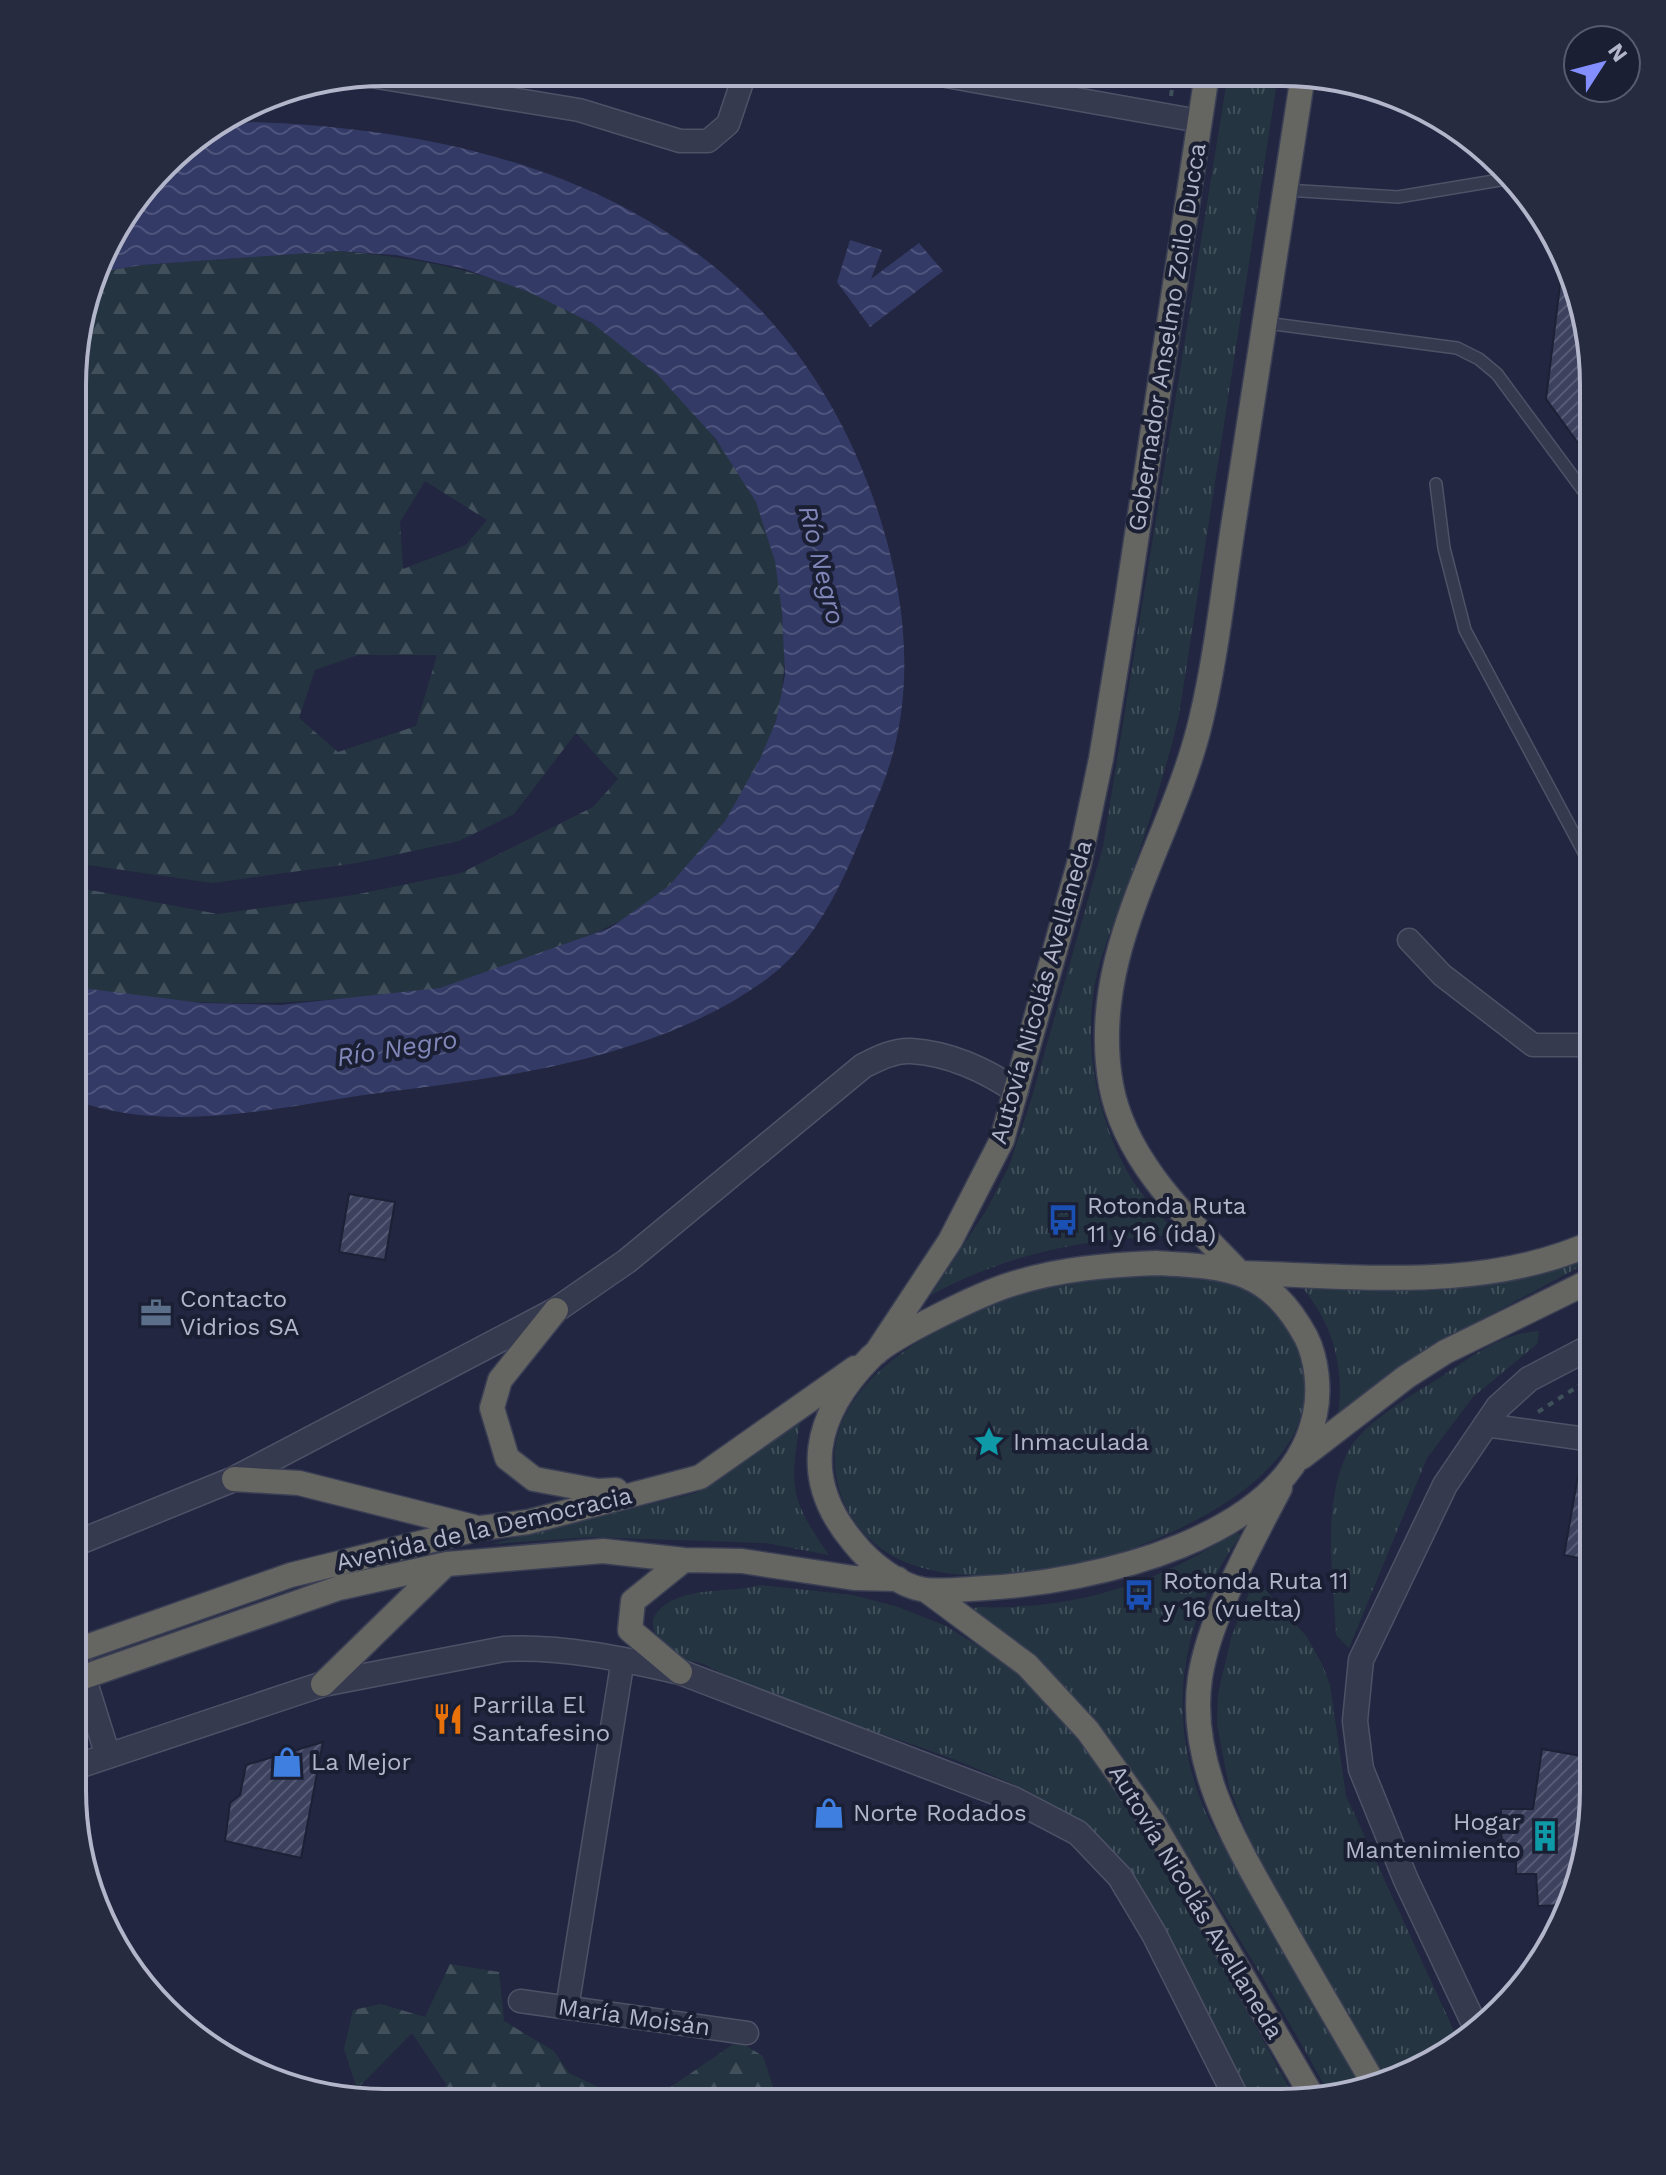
<svg xmlns="http://www.w3.org/2000/svg" width="1666" height="2175" viewBox="0 0 1666 2175" font-family="'Work Sans',sans-serif">
<style>
.grass{fill:url(#grass-tufts)}
.forest{fill:url(#forest-firs);fill-rule:evenodd}
.water{fill:url(#water-waves)}
.building{fill:url(#building-hatch);stroke:#1d2136;stroke-width:2}
.lines{fill:none;stroke-linecap:round;stroke-linejoin:round}
.service-casing{stroke:#4e5267;stroke-width:14}
.minor-casing{stroke:#4e5267;stroke-width:25}
.tertiary-casing{stroke:#4e5267;stroke-width:27}
.trunk-casing{stroke:#3b3f54;stroke-width:27}
.path{stroke:#3f515b;stroke-width:4;stroke-dasharray:6 6;stroke-linecap:butt}
.service{stroke:#363a4f;stroke-width:11}
.minor{stroke:#363a4f;stroke-width:22}
.tertiary{stroke:#363a4f;stroke-width:24}
.trunk{stroke:#656562;stroke-width:24}
.labels{text-anchor:middle;stroke-width:8;stroke-linejoin:round;paint-order:stroke}
.street-label{font-size:24px;fill:#b3b5ca;stroke:#1b1f34}
.poi-label{font-size:24px;fill:#b3b5ca;stroke:#1b1f34;text-anchor:start}
.water-label{font-size:26px;font-style:italic;fill:#8087b8;stroke:#1b1f34}
.rim{fill:none;stroke:#b3b5ca;stroke-width:4}
</style>
<defs>
<pattern id="grass-tufts" width="24" height="20" patternUnits="userSpaceOnUse" patternTransform="scale(2)"><rect width="24" height="20" fill="#243541"/><path d="M3 7l-1-3M5 7V3M7 7l1-3M15 17l-1-3M17 17v-4M19 17l1-3" fill="none" stroke="#41505b"/></pattern>
<pattern id="forest-firs" width="22" height="20" patternUnits="userSpaceOnUse" patternTransform="scale(2)"><rect width="22" height="20" fill="#243541"/><path d="M5 1l3.5 6h-7zM16 11l3.5 6h-7z" fill="#41505b"/></pattern>
<pattern id="water-waves" width="16" height="10" patternUnits="userSpaceOnUse" patternTransform="scale(2)"><rect width="16" height="10" fill="#333a66"/><path d="M0 5q4-4 8 0t8 0" fill="none" stroke="#4e547b"/></pattern>
<pattern id="building-hatch" width="6" height="6" patternUnits="userSpaceOnUse" patternTransform="scale(2)"><rect width="6" height="6" fill="#3c415e"/><path d="M-1 1l2-2M0 6l6-6M5 7l2-2" fill="none" stroke="#565a74"/></pattern>
</defs>
<rect width="100%" height="100%" fill="#222640"/>
<path class="grass" d="M1228,74L1278,75L1179,715C1166,771 1148,825 1130,879C1117,917 1098,956 1093,996C1085,1056 1099,1120 1128,1173C1141,1196 1161,1216 1178,1235C1089,1238 1010,1252 931,1295L987,1209L1009,1166L1032,1097L1103,847Z
M1594,1253V1259L1436,1344L1338,1417C1345,1367 1333,1323 1300,1285Z
M1158,1275C1214,1276 1253,1280 1287,1329C1299,1345 1302,1361 1304,1381C1315,1481 1157,1546 1078,1565C1027,1577 963,1582 913,1565C877,1553 849,1524 839,1488C806,1375 974,1303 1060,1285C1092,1278 1125,1277 1158,1275Z
M1539,1331L1537,1344L1473,1397L1427,1458L1349,1648L1336,1635C1334,1577 1320,1502 1350,1448C1366,1421 1414,1394 1441,1377C1471,1357 1502,1333 1539,1331Z
M800,1421C790,1489 789,1497 829,1555L766,1543L591,1537L491,1544L696,1493Z
M1235,1532L1241,1535C1177,1622 1164,1725 1210,1822L1361,2084L1328,2092C1285,2013 1239,1937 1191,1861C1125,1758 1077,1680 972,1611L975,1607C1068,1611 1158,1585 1235,1532Z
M1255,1578L1307,1637L1322,1664L1330,1685L1346,1796L1460,2044L1420,2071L1384,2079L1252,1845L1229,1787L1217,1724L1218,1694L1231,1638Z
M760,1585L853,1595L898,1607L946,1626L1020,1672L1049,1701L1137,1812L1296,2100L1253,2103L1133,1873C1065,1784 915,1747 812,1711C788,1702 762,1694 738,1683C726,1677 714,1668 701,1663C693,1661 684,1661 677,1657C662,1651 652,1635 653,1619C673,1583 727,1595 760,1585Z"/>
<path class="forest" d="M338,251C426,258 514,276 591,323C658,364 716,430 754,499C785,556 793,658 776,720C759,781 715,839 672,883C640,915 598,933 557,948C519,963 478,981 439,988C416,993 392,993 369,996C270,1006 172,1007 74,987V887L218,914L354,895L461,873L593,807L618,779L576,733L514,814L459,841L357,863L212,883L88,865L74,871L75,344L99,272L142,265ZM425,481L487,520L466,545L403,569L400,522ZM358,655H437L416,726L338,752L299,718L315,670Z
M450,1964L499,1972L504,2021L554,2051L569,2073L627,2101H439L446,2084L412,2033L357,2089L344,2049L353,2010L381,2004L425,2017Z
M738,2041L763,2056L778,2102L650,2101Z"/>
<path class="water" d="M254,122C538,132 789,229 881,521C908,608 916,703 881,789C853,855 828,933 768,978C664,1055 519,1076 394,1091C287,1104 178,1137 73,1100L74,987L202,1003L281,1005L440,988L610,928L669,886L725,821L760,759L776,721L785,675L782,612L775,561L756,502L715,438L657,374L592,323L529,292L462,268L396,255L338,251L142,265L99,272L114,229L179,149L221,125Z
M850,240L882,250L871,279L919,243L943,271L870,327L837,282Z"/>
<path class="building" d="M1563,261L1594,384V465L1546,399Z
M349,1194L395,1202L385,1260L339,1252Z
M1582,1453L1593,1454V1561L1564,1555Z
M323,1742L301,1858L225,1841L230,1803L240,1795L246,1765Z
M1542,1749L1593,1758V1811L1580,1877H1567L1566,1905L1538,1906L1536,1874H1516V1862L1502,1861L1501,1809H1533Z"/>
<g class="lines">
<defs>
<path id="service" d="M1286,190L1398,197L1506,179
M1266,323L1457,348L1479,359L1497,374L1594,505
M1436,484L1444,548L1465,630L1589,862L1594,882"/>
<path id="minor" d="M935,74L1199,121
M365,75L579,110L680,141H708L728,124L745,73
M1409,940L1442,975L1533,1045H1594
M1485,1425L1593,1440
M520,2001L747,2033
M567,2008L623,1659"/>
<path id="tertiary" d="M72,1545L234,1479L556,1310L627,1261L863,1066C877,1059 894,1050 911,1051C948,1053 986,1070 1016,1091
M72,1641L108,1756
M72,1768L323,1684L504,1649C563,1646 623,1659 680,1672L1013,1799L1078,1833L1120,1877L1154,1934L1239,2103
M1478,2032L1406,1880L1361,1769L1355,1721L1361,1660L1445,1485L1498,1407L1529,1379L1594,1345"/>
<path id="trunk" d="M1156,1263C1226,1267 1268,1267 1306,1337C1317,1359 1320,1390 1315,1414C1290,1540 1091,1582 985,1588C966,1589 944,1592 925,1590C899,1586 870,1563 854,1543C799,1478 814,1415 871,1357C892,1336 982,1293 1012,1284C1059,1269 1107,1265 1156,1263Z
M1238,1271C1187,1218 1125,1161 1111,1085C1087,952 1172,843 1201,720C1217,653 1224,582 1235,514C1259,367 1281,221 1303,75
M1243,1273C1359,1276 1485,1292 1594,1242
M556,1310L500,1380L492,1408L507,1458L534,1479L598,1491L616,1490
M876,1353L950,1241L1002,1140L1079,864L1101,759L1127,600L1207,74
M1302,1457L1406,1377L1445,1352L1594,1279
M234,1479L299,1483L474,1527
M1280,1488C1252,1542 1209,1618 1200,1678C1187,1767 1240,1850 1281,1923C1311,1976 1342,2029 1373,2082
M926,1590L1027,1665L1088,1731L1154,1824L1312,2096
M72,1652L291,1575L481,1528L528,1522L700,1477L855,1368
M680,1672L630,1630L633,1601L684,1560
M72,1681L339,1588L447,1564L603,1551L684,1560L742,1561L854,1578L898,1579
M323,1684L445,1565"/>
</defs>
<use href="#service" class="service-casing"/>
<use href="#minor" class="minor-casing"/>
<use href="#tertiary" class="tertiary-casing"/>
<use href="#trunk" class="trunk-casing"/>
<path class="path" d="M1171,96L1174,74
M1538,1412L1594,1376"/>
<use href="#service" class="service"/>
<use href="#minor" class="minor"/>
<use href="#tertiary" class="tertiary"/>
<use href="#trunk" class="trunk"/>
</g>
<defs>
<symbol id="bus-bare" viewBox="-9 -9 18 18"><path d="M-5-6H5V4H4V6H2V4H-2V6H-4V4H-5ZM-3.5-4V0h7V-4ZM-3.5 1.2v1.5H-2V1.2ZM2 1.2v1.5H3.5V1.2Z" fill="#1a4fb4" stroke="#1b1f34" stroke-width="2.5" paint-order="stroke"/></symbol>
<symbol id="office-bare" viewBox="-9 -9 18 18"><path d="M-6-3h4V-5.5h4V-3h4V5H-6ZM-1-4.5V-3h2v-1.5ZM-6 0V1H6V0Z" fill="#5c6f8a" stroke="#1b1f34" stroke-width="2.5" paint-order="stroke"/></symbol>
<symbol id="sight-bare" viewBox="-9 -9 18 18"><path d="M0-6L1.8-2.2L6-1.7L2.9 1.2L3.7 5.4L0 3.3L-3.7 5.4L-2.9 1.2L-6-1.7L-1.8-2.2Z" fill="#0f9aa8" stroke="#1b1f34" stroke-width="2.5" paint-order="stroke"/></symbol>
<symbol id="restaurant-bare" viewBox="-9 -9 18 18"><path d="M-5-6h1v4h1v-4h1v4h1v-4h1v5L-1.5 .5V6h-2V.5L-5-1ZM5-6V6H3V1.5H1.5Q1.5-4 5-6Z" fill="#e8710a" stroke="#1b1f34" stroke-width="2.5" paint-order="stroke"/></symbol>
<symbol id="shop-bare" viewBox="-9 -9 18 18"><path d="M-5-2.5h2.3a2.7 3.5 0 0 1 5.4 0H5L5.5 6h-11ZM-1.5-2.5h3a1.5 2.3 0 0 0-3 0Z" fill="#3f7fe0" stroke="#1b1f34" stroke-width="2.5" paint-order="stroke"/></symbol>
<symbol id="building-bare" viewBox="-9 -9 18 18"><path d="M-4-6H4V6H1V3H-1V6H-4ZM-2.5-4.3h1.7v1.8h-1.7ZM.8-4.3h1.7v1.8H.8ZM-2.5-1h1.7V.8h-1.7ZM.8-1h1.7V.8H.8Z" fill="#0f9aa8" stroke="#1b1f34" stroke-width="2.5" paint-order="stroke"/></symbol>
</defs>
<g fill-rule="evenodd">
<use href="#bus-bare" x="1041" y="1198" width="44" height="44"/>
<use href="#office-bare" x="134" y="1291" width="44" height="44"/>
<use href="#sight-bare" x="967" y="1420" width="44" height="44"/>
<use href="#bus-bare" x="1117" y="1573" width="44" height="44"/>
<use href="#restaurant-bare" x="426" y="1697" width="44" height="44"/>
<use href="#shop-bare" x="265" y="1740" width="44" height="44"/>
<use href="#shop-bare" x="807" y="1791" width="44" height="44"/>
<use href="#building-bare" x="1523" y="1814" width="44" height="44"/>
</g>
<g class="labels">
<g class="street-label">
<text transform="translate(1167 337) rotate(-81)" y="8">Gobernador Anselmo Zoilo Ducca</text>
<text transform="translate(1041 992) rotate(-74)" y="8">Autovía Nicolás Avellaneda</text>
<text transform="translate(484 1529) rotate(-13)" y="8">Avenida de la Democracia</text>
<text transform="translate(1196 1902) rotate(59)" y="8">Autovía Nicolás Avellaneda</text>
<text transform="translate(634 2017) rotate(8)" y="8">María Moisán</text>
</g>
<g class="poi-label">
<text x="1087" y="1214">Rotonda Ruta<tspan x="1087" dy="28">11 y 16 (ida)</tspan></text>
<text x="180" y="1307">Contacto<tspan x="180" dy="28">Vidrios SA</tspan></text>
<text x="1013" y="1450">Inmaculada</text>
<text x="1163" y="1589">Rotonda Ruta 11<tspan x="1163" dy="28">y 16 (vuelta)</tspan></text>
<text x="472" y="1713">Parrilla El<tspan x="472" dy="28">Santafesino</tspan></text>
<text x="311" y="1770">La Mejor</text>
<text x="853" y="1821">Norte Rodados</text>
<text x="1521" y="1830" text-anchor="end">Hogar<tspan x="1521" dy="28">Mantenimiento</tspan></text>
</g>
<g class="water-label">
<text transform="translate(822 565) rotate(76)" y="9">Río Negro</text>
<text transform="translate(397 1048) rotate(-9)" y="9">Río Negro</text>
</g>
</g>
<path d="M0 0H1666V2175H0ZM385 86H1281A299 299 0 0 1 1580 385V1790A299 299 0 0 1 1281 2089H385A299 299 0 0 1 86 1790V385A299 299 0 0 1 385 86Z" fill="#272b40" fill-rule="evenodd"/>
<path class="rim" d="M385 86H1281A299 299 0 0 1 1580 385V1790A299 299 0 0 1 1281 2089H385A299 299 0 0 1 86 1790V385A299 299 0 0 1 385 86Z"/>
<g transform="translate(1602 64) rotate(54)"><circle r="38" fill="#1b1f34" stroke="#585b70" stroke-width="2"/>
<path d="M0-6L14 30L0 20L-14 30Z" fill="#838fff"/>
<text y="-12" font-size="22" font-weight="bold" text-anchor="middle" fill="#b3b5ca">N</text>
</g>
</svg>
